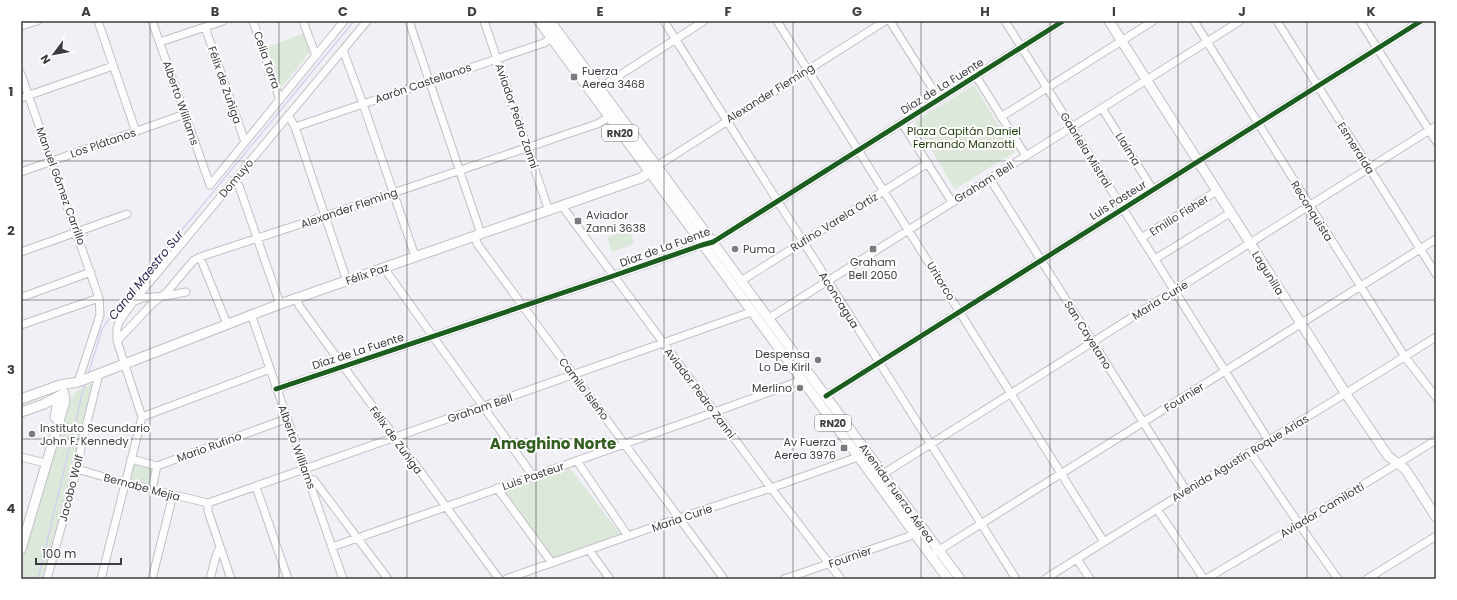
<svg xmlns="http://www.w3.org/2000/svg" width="1457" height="600" viewBox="0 0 1457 600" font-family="Poppins,sans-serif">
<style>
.green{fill:#dce8d9}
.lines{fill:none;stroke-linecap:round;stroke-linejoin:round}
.stream{stroke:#d6d0ef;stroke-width:1.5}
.minor-casing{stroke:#c1c0c5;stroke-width:9}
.major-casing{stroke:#c1c0c5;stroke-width:11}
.minor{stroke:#fdfdfe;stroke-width:7}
.major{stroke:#fdfdfe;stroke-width:9}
.cycleway-casing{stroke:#fff;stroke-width:8}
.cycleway{stroke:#1b5e20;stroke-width:5}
.grid{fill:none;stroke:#3d3c40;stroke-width:1;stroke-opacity:0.55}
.poi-dot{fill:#7c7b80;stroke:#fff;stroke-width:1.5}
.labels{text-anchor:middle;stroke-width:4;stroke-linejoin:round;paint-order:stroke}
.shield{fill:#fff;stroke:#777679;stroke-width:1}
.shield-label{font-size:10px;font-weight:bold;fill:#3d3c40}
.street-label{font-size:11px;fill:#3d3c40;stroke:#fff}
.poi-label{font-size:11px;fill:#3d3c40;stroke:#fff;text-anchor:start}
.park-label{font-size:11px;fill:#193b06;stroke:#fff}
.water-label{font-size:12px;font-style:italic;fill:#302254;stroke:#fff}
.district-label{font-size:15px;font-weight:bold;fill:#345d21;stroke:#fff}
.neatline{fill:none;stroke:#3d3c40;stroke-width:1.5}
.grid-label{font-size:13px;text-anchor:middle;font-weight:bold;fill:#3d3c40}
</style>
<rect width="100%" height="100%" fill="#f1f0f6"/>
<path class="green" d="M305,33L311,51L281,88L267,47Z
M974,85L1015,152L955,189L914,122Z
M629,229L634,244L612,252L607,237Z
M94,383L44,579H21V561L68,401L78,390Z
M133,462L153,468L149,485L129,480Z
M570,468L622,536L552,559L503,491Z"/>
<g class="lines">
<path class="stream" d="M88,375L102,329L115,311L354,21
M38,579L85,382"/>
<defs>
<path id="minor" d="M98,21L136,132
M152,21L210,185
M253,21L280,100
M303,21L316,56
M409,21L481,234
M484,21L549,211
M664,21L1016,579
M777,21L1104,542
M890,21L939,99
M1005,21L1269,441
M1194,21L1405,357L1436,397
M1277,21L1436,274
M1360,21L1436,141
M21,26L37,21
M205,27L245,142
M160,42L223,21
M343,50L363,104L415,256
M21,74L99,298L100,315L78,382
M976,76L1026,156
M595,91L704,21
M21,98L113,66
M1102,108L1153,190
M288,115L295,127L347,281
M1001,117L1153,21
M902,123L952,202
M295,127L544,43L551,38
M657,166L885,21
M21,172L185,114
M990,179L1186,490
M234,180L239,186L280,304
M210,185L344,21
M562,206L771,488L841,579
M474,236L478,245L724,579
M1141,238L1217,191
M21,252L127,214
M200,257L227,324
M1155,259L1230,213
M384,268L533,476
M741,281L928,163
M25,296L91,272
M296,299L300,307L499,579
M135,301L142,298L165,296L186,292
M251,314L343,579
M769,318L1240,21
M21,325L99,298
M117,341L152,304L167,292L193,261L200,257L325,216L597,124L609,117
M276,389L613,276L702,245L713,242L1063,21
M826,396L1421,21
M142,417L270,369
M1250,452L1299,524L1338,579
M21,457L45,463
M131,459L157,466L286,419
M577,461L628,536
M77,469L125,483L208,503L751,312
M883,474L1436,126
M308,478L314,480L388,579
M256,487L288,579
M497,488L552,563
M152,489L157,466
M208,503V511L231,579
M1157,509L1204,579
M332,547L715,412L802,380
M589,550L610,579
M936,552L1436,239
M1077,559L1090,579
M47,579L77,469L82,443L99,374
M101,579L142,417L117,341V328L119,322L133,302L367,21
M152,579L173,495
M210,579L216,556L220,547
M506,579L679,518L771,488L858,457
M784,579L916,534
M1045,579C1174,497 1306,419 1436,337
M1206,579L1299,524L1436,440
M1367,579L1436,536"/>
<path id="major" d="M539,21L948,579
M550,21L960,579
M1109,21L1346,394L1388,456L1405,469L1409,475L1436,517
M21,399L60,385L78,382L280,304L641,178L652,170
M21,412L44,404L61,395
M55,417L57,408L56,398
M21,549L65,401L64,393"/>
</defs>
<use href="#minor" class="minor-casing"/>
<use href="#major" class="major-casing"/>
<use href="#minor" class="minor"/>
<use href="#major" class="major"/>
<defs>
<path id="cycleway" d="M276,389L613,276L702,245L713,242L1063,21
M826,396L1421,21"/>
</defs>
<use href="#cycleway" class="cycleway-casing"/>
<use href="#cycleway" class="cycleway"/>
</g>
<path class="grid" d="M150,21V579M279,21V579M407,21V579M536,21V579M664,21V579M793,21V579M921,21V579M1050,21V579M1178,21V579M1307,21V579M21,161H1436M21,300H1436M21,439H1436"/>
<g class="poi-dot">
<rect x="570" y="73" width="8" height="8" rx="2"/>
<rect x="574" y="217" width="8" height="8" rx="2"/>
<circle cx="735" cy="249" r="4"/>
<rect x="869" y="245" width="8" height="8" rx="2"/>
<circle cx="818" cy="360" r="4"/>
<circle cx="800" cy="388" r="4"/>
<circle cx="32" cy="434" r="4"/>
<rect x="840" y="444" width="8" height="8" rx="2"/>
</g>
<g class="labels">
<g class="shield">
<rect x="602" y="125" width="36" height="16" rx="3"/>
<rect x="815" y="415" width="36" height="16" rx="3"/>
</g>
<g class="shield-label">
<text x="620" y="137">RN20</text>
<text x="833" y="427">RN20</text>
</g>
<g class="street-label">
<text transform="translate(267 60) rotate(71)" y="4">Celia Torra</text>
<text transform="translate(423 83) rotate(-19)" y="4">Aarón Castellanos</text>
<text transform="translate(225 85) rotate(71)" y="4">Félix de Zuñiga</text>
<text transform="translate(942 86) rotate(-32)" y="4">Díaz de La Fuente</text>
<text transform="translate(770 93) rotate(-32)" y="4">Alexander Fleming</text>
<text transform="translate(181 103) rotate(71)" y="4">Alberto Williams</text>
<text transform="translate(517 116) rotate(71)" y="4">Aviador Pedro Zanni</text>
<text transform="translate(103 143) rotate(-19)" y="4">Los Plátanos</text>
<text transform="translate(1356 148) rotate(58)" y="4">Esmeralda</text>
<text transform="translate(1128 149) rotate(58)" y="4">Llaima</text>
<text transform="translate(1086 150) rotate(58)" y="4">Gabriela Mistral</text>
<text transform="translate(236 178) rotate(-50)" y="4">Domuyo</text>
<text transform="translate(984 182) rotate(-32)" y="4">Graham Bell</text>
<text transform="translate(61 186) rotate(70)" y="4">Manuel Gómez Carrillo</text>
<text transform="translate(1118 200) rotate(-32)" y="4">Luis Pasteur</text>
<text transform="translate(349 208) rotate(-19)" y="4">Alexander Fleming</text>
<text transform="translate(1312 211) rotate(58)" y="4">Reconquista</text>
<text transform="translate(1179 215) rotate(-32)" y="4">Emilio Fisher</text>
<text transform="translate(834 222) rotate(-32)" y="4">Rufino Varela Ortiz</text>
<text transform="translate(665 247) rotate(-20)" y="4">Díaz de La Fuente</text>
<text transform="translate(1268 273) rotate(58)" y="4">Lagunilla</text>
<text transform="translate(367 274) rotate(-19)" y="4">Félix Paz</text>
<text transform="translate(941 281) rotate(58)" y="4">Uritorco</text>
<text transform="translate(839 300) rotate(58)" y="4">Aconcagua</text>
<text transform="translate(1160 300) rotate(-32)" y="4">Maria Curie</text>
<text transform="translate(1088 335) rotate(58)" y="4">San Cayetano</text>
<text transform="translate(358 351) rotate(-18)" y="4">Díaz de La Fuente</text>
<text transform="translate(584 389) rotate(53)" y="4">Camilo Isleño</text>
<text transform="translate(700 393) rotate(53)" y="4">Aviador Pedro Zanni</text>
<text transform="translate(1184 397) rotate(-32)" y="4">Fournier</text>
<text transform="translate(480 408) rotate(-19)" y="4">Graham Bell</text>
<text transform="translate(396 440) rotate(54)" y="4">Félix de Zuñiga</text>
<text transform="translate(209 447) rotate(-20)" y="4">Mario Rufino</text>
<text transform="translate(297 447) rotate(70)" y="4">Alberto Williams</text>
<text transform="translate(1240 458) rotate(-31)" y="4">Avenida Agustín Roque Arias</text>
<text transform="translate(533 476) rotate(-19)" y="4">Luis Pasteur</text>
<text transform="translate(142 487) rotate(15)" y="4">Bernabe Mejia</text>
<text transform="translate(71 488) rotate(-76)" y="4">Jacobo Wolf</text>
<text transform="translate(897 493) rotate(54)" y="4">Avenida Fuerza Aérea</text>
<text transform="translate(1322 510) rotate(-31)" y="4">Aviador Camilotti</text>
<text transform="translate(682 518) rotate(-19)" y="4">Maria Curie</text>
<text transform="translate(850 557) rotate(-19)" y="4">Fournier</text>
</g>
<g class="poi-label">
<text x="582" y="75">Fuerza<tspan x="582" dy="13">Aerea 3468</tspan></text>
<text x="586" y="219">Aviador<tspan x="586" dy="13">Zanni 3638</tspan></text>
<text x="743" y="253">Puma</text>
<text x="873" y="266" text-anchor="middle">Graham<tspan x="873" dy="13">Bell 2050</tspan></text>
<text x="810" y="358" text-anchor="end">Despensa<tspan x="810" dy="13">Lo De Kiril</tspan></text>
<text x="792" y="392" text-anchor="end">Merlino</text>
<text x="40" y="432">Instituto Secundario<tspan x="40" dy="13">John F. Kennedy</tspan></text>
<text x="836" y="446" text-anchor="end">Av Fuerza<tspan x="836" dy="13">Aerea 3976</tspan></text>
</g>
<g class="park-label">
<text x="964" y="135">Plaza Capitán Daniel<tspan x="964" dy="13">Fernando Manzotti</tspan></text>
</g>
<g class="water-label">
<text transform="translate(146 275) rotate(-51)" y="4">Canal Maestro Sur</text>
</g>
<g class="district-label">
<text x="553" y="449">Ameghino Norte</text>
</g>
</g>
<rect width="1457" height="600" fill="none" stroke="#ffffff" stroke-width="44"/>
<g transform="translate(54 54) rotate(238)" stroke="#ffffff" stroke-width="3" paint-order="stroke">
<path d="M0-3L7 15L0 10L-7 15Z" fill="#3d3c40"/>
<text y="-6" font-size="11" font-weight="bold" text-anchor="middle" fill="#3d3c40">N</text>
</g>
<path d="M36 558v6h85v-6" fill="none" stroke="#3d3c40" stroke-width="2"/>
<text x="42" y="558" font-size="12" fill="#3d3c40" stroke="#ffffff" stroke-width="3" paint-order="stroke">100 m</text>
<rect x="22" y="22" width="1413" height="556" class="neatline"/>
<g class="grid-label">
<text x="86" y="16">A</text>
<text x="215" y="16">B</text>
<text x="343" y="16">C</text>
<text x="472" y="16">D</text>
<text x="600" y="16">E</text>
<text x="728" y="16">F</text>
<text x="857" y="16">G</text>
<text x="985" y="16">H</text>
<text x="1114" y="16">I</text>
<text x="1242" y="16">J</text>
<text x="1371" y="16">K</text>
<text x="11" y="96">1</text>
<text x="11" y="235">2</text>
<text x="11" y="374">3</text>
<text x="11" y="513">4</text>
</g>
</svg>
